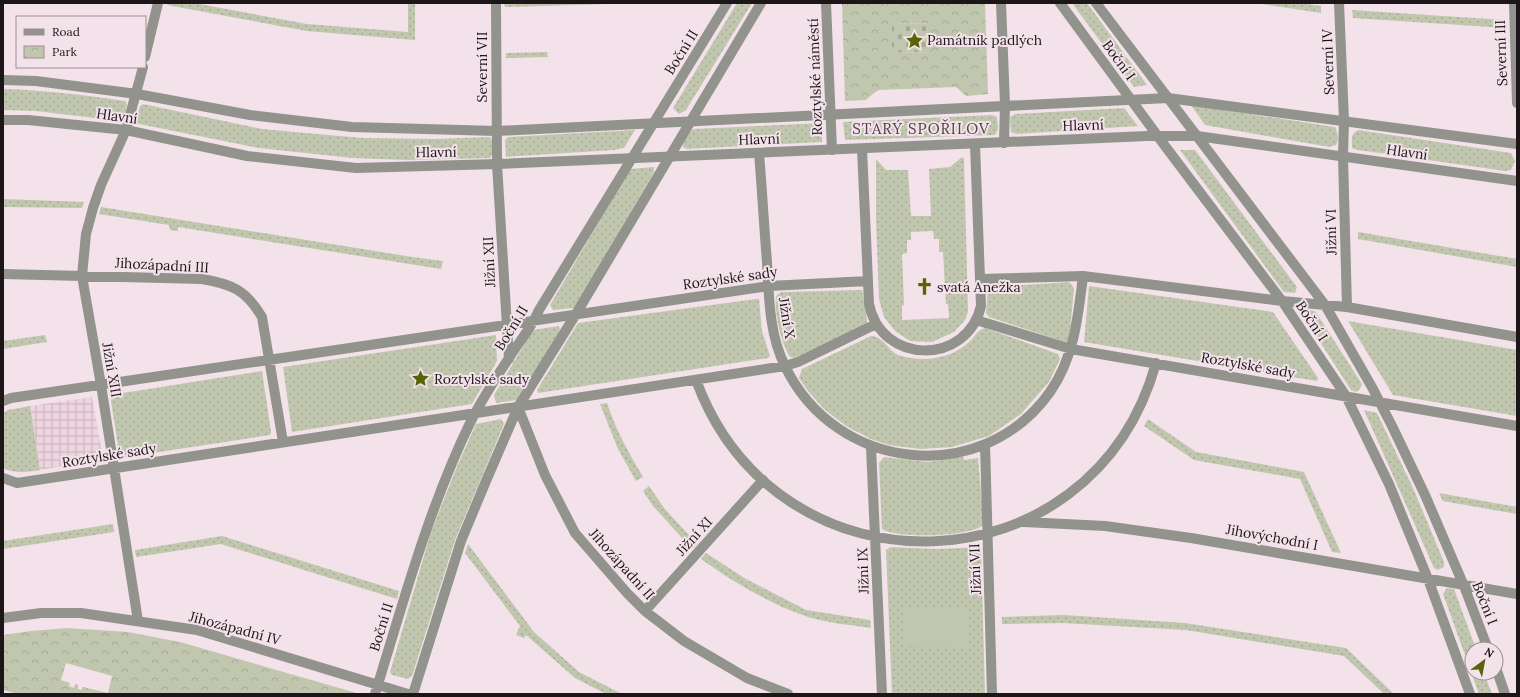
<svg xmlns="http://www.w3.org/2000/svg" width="1520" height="697" viewBox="0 0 1520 697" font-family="Lora,serif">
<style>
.industrial{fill:url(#industrial-grid)}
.grass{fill:url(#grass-dots);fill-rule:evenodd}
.cemetery{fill:url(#cemetery-stones)}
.park{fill:url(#park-crowns);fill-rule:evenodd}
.pitch{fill:#c1c7ae}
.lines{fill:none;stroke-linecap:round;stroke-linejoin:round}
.minor{stroke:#91938c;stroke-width:10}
.tertiary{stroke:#91938c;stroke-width:10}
.labels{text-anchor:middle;stroke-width:4;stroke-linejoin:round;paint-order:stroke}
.poi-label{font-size:14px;fill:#1c1618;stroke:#f3e2e9;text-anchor:start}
.street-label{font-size:14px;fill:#1c1618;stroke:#f3e2e9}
.neighbourhood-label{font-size:15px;letter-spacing:1px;fill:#504248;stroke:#f3e2e9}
</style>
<defs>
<pattern id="industrial-grid" width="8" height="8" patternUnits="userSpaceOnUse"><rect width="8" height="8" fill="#edd4df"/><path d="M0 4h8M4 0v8" fill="none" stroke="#cbb5bf"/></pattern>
<pattern id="grass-dots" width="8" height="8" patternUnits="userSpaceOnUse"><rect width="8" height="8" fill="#c1c7ae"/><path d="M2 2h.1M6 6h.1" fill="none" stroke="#a5aa95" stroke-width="1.8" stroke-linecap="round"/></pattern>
<pattern id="cemetery-stones" width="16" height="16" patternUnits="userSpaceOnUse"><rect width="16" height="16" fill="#c1c7ae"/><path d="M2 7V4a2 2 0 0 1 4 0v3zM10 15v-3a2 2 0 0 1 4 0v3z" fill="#a5aa95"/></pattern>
<pattern id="park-crowns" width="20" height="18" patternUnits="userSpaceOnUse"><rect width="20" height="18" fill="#c1c7ae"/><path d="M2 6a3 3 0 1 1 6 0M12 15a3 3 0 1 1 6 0" fill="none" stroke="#a5aa95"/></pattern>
</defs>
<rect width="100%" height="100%" fill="#f3e2e9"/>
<path class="industrial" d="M92,397L103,459L40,470L30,406Z"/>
<path class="grass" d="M168,3H194L307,24L408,32V3H415V40L307,31L167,5Z
M504,3H643L505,7Z
M737,3H752L686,110L679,114L673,108Z
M1072,3H1087L1147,85L1134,87Z
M1255,3H1299L1321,6V13Z
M1352,10L1505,20L1506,28L1353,18Z
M547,52L548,57L506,58V53Z
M3,89C44,90 84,95 125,101L127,105L124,118L120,121L36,111L3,110Z
M143,104L262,129L362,138L435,139L489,137L492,140V154L490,158L408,160L352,158L259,148L139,124L135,122L140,106Z
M1191,105L1335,127C1338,133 1339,139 1336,145L1329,147L1205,125Z
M1124,108L1138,126L1016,134L1011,132L1010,117L1015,114Z
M992,115L997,117L998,130L995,135L845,140L843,122H842Z
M822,123V142L687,149L683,147C682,138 687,134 693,129Z
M635,130L624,148L614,150L506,157L505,140L508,137Z
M1358,130L1511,153L1515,161L1511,170L1505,171L1358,150L1352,148C1352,140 1350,134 1358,130Z
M1180,150H1195L1297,287L1295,293L1284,292Z
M962,157L964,159L968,312L965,320L954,332L932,342L910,341L895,331L884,317L879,299L876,219V159L886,170H908L911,216H931L929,169L950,167ZM933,231L934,239H939V252H943L946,304H948L949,318L902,320V306L904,305L902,254L907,253V240H911V232Z
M654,167V172L575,308L553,310L550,305L630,169Z
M3,199L84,202L82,208L3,207Z
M101,207L412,257L443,261L441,269L178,227V231L170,230L169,225L99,214Z
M1358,232L1517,259V267L1358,239Z
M1069,282L1072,285L1074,289L1069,341L1065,342L989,317L986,313L988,289L992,287Z
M1089,286L1273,312L1318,378L1317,381L1084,342Z
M862,290L867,320L866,325L794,358L790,357C781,342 774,313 776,296L781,292Z
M756,299H759L762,331L770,356L768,358L538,393L537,390L578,323Z
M1308,310L1315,311L1362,384L1360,389L1356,392L1351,390L1306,320L1305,316Z
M1348,321L1517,350V416L1393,395Z
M559,326L560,329L558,334L518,400L496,403L494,395L533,330Z
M985,328L1058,354L1060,359L1049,382L1021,414L989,436L952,447L920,449L889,445L871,439L846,426L824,409L808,391L799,378L802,369L871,336C882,335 889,351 898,355C909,359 924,360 935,358C948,356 959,351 969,342C974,338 977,330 985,328Z
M45,335L47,342L3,349V341Z
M496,335L497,361L472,404L292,432L283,367Z
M262,371L271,432L270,435L120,458L110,395Z
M607,403C616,430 628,452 643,477L636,481L618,449L600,404Z
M30,406L40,470C27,472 15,474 3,468V413L8,410Z
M1364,410L1377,413L1413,488L1444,562V567L1438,570L1434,568Z
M501,419L504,424L455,540L412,676L408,679L392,675L390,672L431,532L456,469L476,424Z
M1148,419L1196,452L1304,472L1341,553L1332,552L1300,479L1194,460L1144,426Z
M884,457L927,462L963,457L964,460L978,458L984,524C974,537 895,539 882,529L879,463Z
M649,486L664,508L697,544L692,549L653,506L643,491Z
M1439,493L1517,507V514L1443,501Z
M113,524L114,532L3,549V541Z
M222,536L399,591L397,599L221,544L136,557L135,550Z
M468,544L534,632L579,672L622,694H606L575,678L526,635L524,638L516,635L520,626L465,553Z
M891,547L936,549L981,547L985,694H892L886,550Z
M706,553L746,579L806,610L870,620L871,628C851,625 827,623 808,617C771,605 732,581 701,559Z
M1447,588L1454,589L1476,649H1472V673H1484L1492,694H1479L1443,594Z
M1064,615L1185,623L1346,648L1394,694H1384L1344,656L1186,630L1063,623L1002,624V617Z"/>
<path class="cemetery" d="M931,23V52L892,53V24Z"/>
<path class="park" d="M842,3H985L988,94L966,96L956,87L879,90L874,93L866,100L845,101ZM892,24L930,23L931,52L892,53Z
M67,628L128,632L180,642L360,694H18L3,690V635L31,631ZM66,663L112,676L108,693L83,687L82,690L78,689V685L75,684L74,688L69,686L70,683L61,680Z"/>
<path class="pitch" d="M903,608L969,609V647L903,646Z"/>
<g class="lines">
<path class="minor" d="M496,3L497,164L509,359
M826,3L832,150
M1001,3L1005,105L1004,143
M1060,3L1165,146L1282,301L1346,396L1389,484L1428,579L1470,694
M1096,3L1325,305L1373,389L1393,428L1425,495L1464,586L1488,649
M1339,3L1344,120L1343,157L1347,307
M1514,3L1517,103
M145,57L158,3
M862,149L869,304C881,365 967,366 981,306L975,144
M759,153C762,189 764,226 767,262C769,297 769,334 785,366C835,471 981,489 1050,392C1074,358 1078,317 1083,276
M3,274L202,279C232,284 246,290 262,317L283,442
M981,279L1083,276L1282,301L1347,307L1517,337
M976,320L1071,349L1517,426
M696,380C778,603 1092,593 1156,363
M3,401L11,398L769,286L868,281
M518,407L545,475L575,533L627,593L645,611L684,641L747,678L788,694
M985,444L992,694
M871,447L882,694
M3,478L17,483L785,366L798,362L876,324
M1024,522L1105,526L1191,538L1517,594
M645,611L763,480
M3,618L41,613H81L197,630L408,694
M138,621L101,385L82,276L86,234L93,208L101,185L126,130L143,67
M1496,668L1505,694
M375,694C403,603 428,510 470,423C481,401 495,379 509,358C519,342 532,327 539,310L727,3
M413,694L461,541L486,481L518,407L576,314L761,3"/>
<path class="tertiary" d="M3,80L36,81L137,94L250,115L352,127L497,131L1168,98L1517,144
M3,120H28L126,130L247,156L356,168L497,164L1147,136H1197L1517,181"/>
</g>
<defs>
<symbol id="sight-bare" viewBox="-9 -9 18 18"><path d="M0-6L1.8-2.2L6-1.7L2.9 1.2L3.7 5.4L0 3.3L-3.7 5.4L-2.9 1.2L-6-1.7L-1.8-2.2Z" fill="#596406" stroke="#f3e2e9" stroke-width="2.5" paint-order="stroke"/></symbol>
<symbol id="church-bare" viewBox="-9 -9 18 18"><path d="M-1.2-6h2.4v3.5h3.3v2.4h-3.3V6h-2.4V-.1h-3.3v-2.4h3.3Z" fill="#596406" stroke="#f3e2e9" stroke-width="2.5" paint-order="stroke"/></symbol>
</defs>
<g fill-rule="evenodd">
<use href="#sight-bare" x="902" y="28" width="25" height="25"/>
<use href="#church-bare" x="912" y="274" width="25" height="25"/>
<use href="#sight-bare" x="408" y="366" width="25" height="25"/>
</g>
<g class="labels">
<g class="poi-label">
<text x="927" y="45">Památník padlých</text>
<text x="937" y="292">svatá Anežka</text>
<text x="434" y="384">Roztylské sady</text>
</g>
<g class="street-label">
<text transform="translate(681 52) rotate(-58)" y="5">Boční II</text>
<text transform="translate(1501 53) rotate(-92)" y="5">Severní III</text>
<text transform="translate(1119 60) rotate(54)" y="5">Boční I</text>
<text transform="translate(1328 62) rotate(-92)" y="5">Severní IV</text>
<text transform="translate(482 67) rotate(-90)" y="5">Severní VII</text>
<text transform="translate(815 77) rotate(-92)" y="5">Roztylské náměstí</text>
<text transform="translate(117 116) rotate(8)" y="5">Hlavní</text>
<text transform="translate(1083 125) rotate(-2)" y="5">Hlavní</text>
<text transform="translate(759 139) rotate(-2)" y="5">Hlavní</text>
<text transform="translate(436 152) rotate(-1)" y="5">Hlavní</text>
<text transform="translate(1407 152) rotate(8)" y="5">Hlavní</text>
<text transform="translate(1331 232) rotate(-91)" y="5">Jižní VI</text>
<text transform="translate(489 262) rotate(-93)" y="5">Jižní XII</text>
<text transform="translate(162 265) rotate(3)" y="5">Jihozápadní III</text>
<text transform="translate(730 278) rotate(-8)" y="5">Roztylské sady</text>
<text transform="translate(787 318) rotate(81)" y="5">Jižní X</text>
<text transform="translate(1312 321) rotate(56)" y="5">Boční I</text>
<text transform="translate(511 328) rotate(-58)" y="5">Boční II</text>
<text transform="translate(1248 365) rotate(10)" y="5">Roztylské sady</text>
<text transform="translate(112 370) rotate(80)" y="5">Jižní XIII</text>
<text transform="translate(109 455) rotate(-9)" y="5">Roztylské sady</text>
<text transform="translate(694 536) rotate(-48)" y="5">Jižní XI</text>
<text transform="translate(1272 537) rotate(10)" y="5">Jihovýchodní I</text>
<text transform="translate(622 564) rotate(48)" y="5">Jihozápadní II</text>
<text transform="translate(975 569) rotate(-92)" y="5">Jižní VII</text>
<text transform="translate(863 571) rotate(-92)" y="5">Jižní IX</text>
<text transform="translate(1485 603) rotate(68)" y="5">Boční I</text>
<text transform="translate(381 627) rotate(-73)" y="5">Boční II</text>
<text transform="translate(235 628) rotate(15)" y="5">Jihozápadní IV</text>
</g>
<g class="neighbourhood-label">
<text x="921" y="134">STARÝ SPOŘILOV</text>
</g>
</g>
<rect width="1520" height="697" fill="none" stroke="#1c1618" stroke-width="8"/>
<rect x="16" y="16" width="130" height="52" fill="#f3e2e9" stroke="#9d9095"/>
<rect x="24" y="29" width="20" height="6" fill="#91938c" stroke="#9d9095"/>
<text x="52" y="36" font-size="12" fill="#1c1618">Road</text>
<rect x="24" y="46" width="20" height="12" fill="url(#park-crowns)" stroke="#9d9095"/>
<text x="52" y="56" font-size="12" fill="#1c1618">Park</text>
<g transform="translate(1484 661) rotate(32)"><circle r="19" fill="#f3e2e9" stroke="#9d9095"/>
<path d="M0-3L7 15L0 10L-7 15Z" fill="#596406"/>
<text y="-6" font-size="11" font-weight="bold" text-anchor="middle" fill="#1c1618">N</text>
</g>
</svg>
